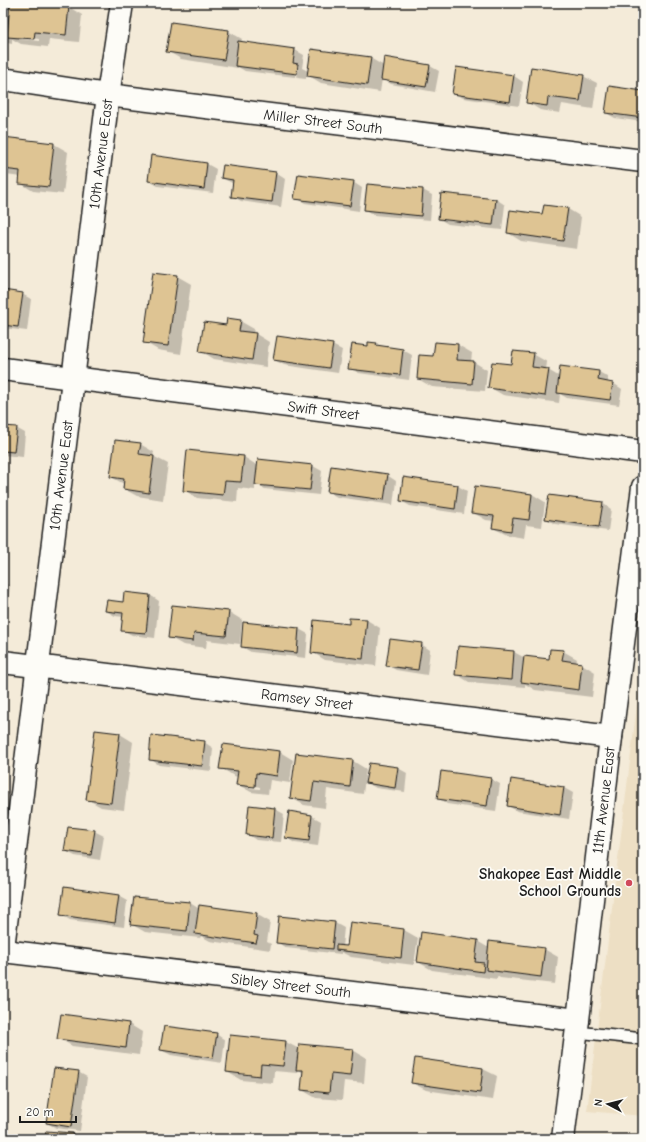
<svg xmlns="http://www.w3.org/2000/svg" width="646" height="1142" viewBox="0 0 646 1142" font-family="'Comic Neue',sans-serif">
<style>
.built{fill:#eddfc4}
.shadow{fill:#0003;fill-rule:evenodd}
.building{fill:#dec493;stroke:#1c1c1c}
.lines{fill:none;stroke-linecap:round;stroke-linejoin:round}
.service-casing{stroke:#1c1c1c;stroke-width:14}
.minor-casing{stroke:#1c1c1c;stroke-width:25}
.service{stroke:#fdfcf7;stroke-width:11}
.minor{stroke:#fdfcf7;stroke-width:22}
.poi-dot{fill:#d1495b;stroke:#fdfcf7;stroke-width:1.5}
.labels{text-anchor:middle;stroke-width:3.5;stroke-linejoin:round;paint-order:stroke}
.street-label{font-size:15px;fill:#1c1c1c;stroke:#fdfcf7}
.poi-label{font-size:15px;font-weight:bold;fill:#1c1c1c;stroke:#fdfcf7;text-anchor:end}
</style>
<rect width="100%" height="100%" fill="#f4ebd9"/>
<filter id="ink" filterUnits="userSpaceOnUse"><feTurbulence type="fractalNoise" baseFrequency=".025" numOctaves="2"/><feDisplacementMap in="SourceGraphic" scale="8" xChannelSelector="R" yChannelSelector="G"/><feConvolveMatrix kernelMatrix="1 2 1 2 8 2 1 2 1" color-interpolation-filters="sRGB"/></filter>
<g filter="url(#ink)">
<path class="built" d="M643,656V1116L587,1111Z"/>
<path class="shadow" d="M11,3H31L69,7L82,15L79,42L49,39L48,47L21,44L12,39V44L3,42V11L10,15ZM21,37L39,39V41L21,39Z
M228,31L242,39L241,43L295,50L304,55L302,68L308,71L370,58L384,66H430L439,71L435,92L391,84L382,79L380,92L321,83L306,74V79L297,78L299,65H297L295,77L245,71L238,67V68L181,59L167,51Z
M514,76L523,82L519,106L463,98L453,93Z
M583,76L597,83L593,109L562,104L560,113L540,110L527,102Z
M643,92V122L615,118L606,113Z
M3,138L54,144L68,152L63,194L33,191L20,183L21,177L6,175L3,173Z
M207,164L216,169L213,193L158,186L149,181Z
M276,173L285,179L281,207L241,201L232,196L234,184L222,178Z
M353,182L362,188L359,211L305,203L296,198Z
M368,185L423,190L432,195L430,220L374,215L365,210Z
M496,199L505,205L502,230L448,224L439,219Z
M568,209L581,217L577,249L521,241L508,233L543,215Z
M177,276L191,284L181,354L158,350L144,342Z
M3,291L22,294L31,299L27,331L3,328Z
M240,321L254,329L253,333L256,334L269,342L266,367L214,359L201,351L227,326Z
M436,343L458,345L472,353L471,362H474L487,370L485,391L432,387L418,379L434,357Z
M376,344L381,347L403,350L412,355L409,380L359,373L349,368L369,347Z
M332,345L342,350L338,373L284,365L274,360Z
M533,354L547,362L546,370H548L560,377L561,367L599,372L608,377V383H613L622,389L619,405L567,398L560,394L559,403L503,395L489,387L512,366Z
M3,427L16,428L25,433L23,457L3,455Z
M140,444L154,452L153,456L168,464L163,500L137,496L124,489V484L111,477ZM139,449H141L139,459L137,458Z
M244,457L258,466H313L322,471L319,495L265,489L255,484V490L238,488L237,502L197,498L184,490Z
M387,475L396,481L393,505L337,497L328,492Z
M458,486L467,491L464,514L410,506L401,501Z
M532,494L545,502L542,527L526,525L524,538L507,535L493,528L494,521L486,520L472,512Z
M602,503L611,509L608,531L555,524L546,519Z
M3,582L10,586L7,612L3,611Z
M150,595L159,601L155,638L132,635L122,630L124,617L115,616L106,611L124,603Z
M229,612L242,620L240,644L207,640L206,648L183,645L169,637Z
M367,620L380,628L376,666L325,660L312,652Z
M299,629L308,634L306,658L251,652L242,647Z
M421,644L430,650L427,675L396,670L387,665Z
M459,647L514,652L525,658L550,660L563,651L577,659L576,663L582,664L595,672L592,697L535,690L525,684V687L469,682L456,674Z
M120,734L133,742L124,810L101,807L87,799Z
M204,742L213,748L211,771L159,765L150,759Z
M224,745L280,752L293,760L290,783L270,780L268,794L251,792L237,784L238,777L234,776L221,768ZM250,785L260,787V789L250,788Z
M297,754L353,761L366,769L363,794L327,789L325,808L304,805L291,798Z
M369,764L398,768L407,773L405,792L376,788L367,783Z
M491,779L500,784L496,811L447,804L438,798Z
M512,780L564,788L573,793L569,819L517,811L508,806Z
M275,809L284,814L281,842L256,840L247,834Z
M289,812L312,816L321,821L318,846L295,843L286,838Z
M94,831L104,836L100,860L75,856L65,851Z
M118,896L127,901L124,927L70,920L61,915Z
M190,903L198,908L256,914L270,922L267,942L271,944L270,950L210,941L201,936L200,938L145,932L131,924Z
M335,923L344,928L342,947H348L351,923L404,930L418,938L414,965L351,957L341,952V954L286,948L277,942Z
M477,941L489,948L544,949L558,957L555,984L500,978L497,976V979L432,970L418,962Z
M129,1024L142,1032L139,1055L72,1046L58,1038Z
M216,1034L225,1040L222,1063L171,1055L161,1050Z
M286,1042L299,1049L353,1050L366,1058L364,1083L344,1081L342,1100L316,1098L302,1090L304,1073L297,1069V1073L274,1071L273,1083L241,1080L227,1072Z
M415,1059L483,1069L497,1076L493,1100L426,1090L412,1083Z
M78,1072L87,1077L80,1131L56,1128L47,1123Z
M72,1134L80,1139H46Z"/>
<path class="building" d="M10,3H40L69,6L66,35L35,32L34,39L7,37Z
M171,22L229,30L224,60L166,52Z
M238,41L295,49L293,63L298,64L297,74L235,66Z
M311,49L371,57L367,85L307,76Z
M384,57L430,65L426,87L381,80Z
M456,67L514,75L510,102L452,94Z
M531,67L584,75L580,101L548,97L547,106L526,103Z
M609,86L643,91V118L605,113Z
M3,137L54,143L49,187L19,184L20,171L3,169Z
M151,155L207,163L204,189L148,181Z
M223,165L276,172L272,202L231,197L233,180L221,178Z
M298,174L354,181L350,206L294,199Z
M367,184L423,189L421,216L364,210Z
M441,193L496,199L493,225L438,219Z
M544,205L568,208L563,241L507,233L510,210L542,214Z
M153,272L178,275L168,346L143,343Z
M3,290L23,293L18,327L3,325Z
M227,318L241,320L239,331L256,333L252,360L199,352L204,322L226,325Z
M277,336L333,344L329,368L273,360Z
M368,342L377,343L376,345L403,349L400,375L348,369L352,344L368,346Z
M435,342L458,344L457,360L474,361L472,384L417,379L419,355L433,356Z
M513,351L534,353L532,367L549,369L545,396L488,388L492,362L511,364Z
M560,366L599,371L598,380L613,383L610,400L557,393Z
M3,426L17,427L14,452L3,451Z
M115,440L141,443L139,454L154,456L149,493L123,489L124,479L110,477Z
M187,450L244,456L241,482L225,481L223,495L183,491Z
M258,459L313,465L310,490L255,485Z
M331,466L388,474L384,500L327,492Z
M403,477L458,485L455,509L400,501Z
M475,486L532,494L529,520L513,518L511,531L492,528L494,516L471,513Z
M549,495L603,502L599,527L545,519Z
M124,592L150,595L146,633L121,631L123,613L105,611L107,600L123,602Z
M172,605L229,611L226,636L194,633L193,641L168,638Z
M349,618L367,619L363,659L311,653L314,620L349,624Z
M243,622L299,628L297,653L241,647Z
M390,639L422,643L418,670L386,666Z
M458,646L514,651L512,680L455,675Z
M550,649L564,650L562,660L582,663L579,690L521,682L524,656L549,659Z
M95,730L120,733L111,803L86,800Z
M151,735L205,741L202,766L149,760Z
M223,744L280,751L277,776L256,773L255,787L236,785L238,771L219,769Z
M296,753L353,760L350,787L314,782L311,801L290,798Z
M369,763L398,767L395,788L365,783Z
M441,771L491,778L487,806L437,799Z
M511,779L564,787L560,815L507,806Z
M249,805L275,808L272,838L246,835Z
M289,811L312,815L309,841L285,838Z
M68,827L95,830L91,855L64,851Z
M64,887L119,895L115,923L60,915Z
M134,897L190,902L187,931L130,925Z
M199,905L257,913L254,935L258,936L256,943L195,934Z
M279,916L335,922L332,949L276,943Z
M350,922L404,929L401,958L336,950V945L347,946Z
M421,932L478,940L475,962L484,963L483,972L417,962Z
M489,941L545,948L541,977L486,970Z
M61,1014L129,1023L126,1048L57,1039Z
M164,1026L217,1033L213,1058L160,1050Z
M230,1035L286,1041L283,1066L261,1064L260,1076L226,1072Z
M299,1044L353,1049L350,1076L331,1074L329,1093L301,1090L303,1070H296Z
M415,1058L483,1068L480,1093L411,1083Z
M54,1068L79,1071L71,1127L46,1123Z
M46,1131L73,1133L72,1139H45Z"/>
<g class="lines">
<defs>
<path id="service" d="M577,1032L643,1039"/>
<g id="minor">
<path id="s1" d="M3,79L108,95L643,161"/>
<path id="s2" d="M3,369L643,452"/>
<path id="s3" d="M3,662L611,737"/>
<path id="s4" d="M3,948L108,95L122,3"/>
<path id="s5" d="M3,951L578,1020"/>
<path id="s6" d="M563,1139L578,1020L611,737L643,487"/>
</g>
</defs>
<use href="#service" class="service-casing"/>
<use href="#minor" class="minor-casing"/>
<use href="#service" class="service"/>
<use href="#minor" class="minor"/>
</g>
</g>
<circle class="poi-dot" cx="629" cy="883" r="4"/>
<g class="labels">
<g class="street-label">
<text dy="5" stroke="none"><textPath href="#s1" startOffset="323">Miller Street South</textPath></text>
<text dy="5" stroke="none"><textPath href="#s4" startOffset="800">10th Avenue East</textPath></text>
<text dy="5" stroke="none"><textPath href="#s2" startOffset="323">Swift Street</textPath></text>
<text dy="5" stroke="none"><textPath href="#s4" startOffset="476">10th Avenue East</textPath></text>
<text dy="5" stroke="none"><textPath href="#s3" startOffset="306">Ramsey Street</textPath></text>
<text dy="5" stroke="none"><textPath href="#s6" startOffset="341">11th Avenue East</textPath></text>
<text dy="5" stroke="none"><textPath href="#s5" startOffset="290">Sibley Street South</textPath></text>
</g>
<g class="poi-label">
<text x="621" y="879">Shakopee East Middle<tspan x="621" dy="17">School Grounds</tspan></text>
</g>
</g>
<rect width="646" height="1142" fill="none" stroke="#fdfcf7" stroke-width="16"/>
<rect x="8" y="8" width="630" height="1126" fill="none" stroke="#1c1c1c" stroke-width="1.5" filter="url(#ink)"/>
<g transform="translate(608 1104) rotate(277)" stroke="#fdfcf7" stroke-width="3" paint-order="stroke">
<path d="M0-3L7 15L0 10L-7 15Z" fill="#1c1c1c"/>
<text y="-6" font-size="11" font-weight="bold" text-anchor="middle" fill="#1c1c1c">N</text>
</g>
<path d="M20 1116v6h56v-6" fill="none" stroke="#1c1c1c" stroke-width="2"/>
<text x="26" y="1116" font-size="12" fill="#1c1c1c" stroke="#fdfcf7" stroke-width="3" paint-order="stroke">20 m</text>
</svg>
